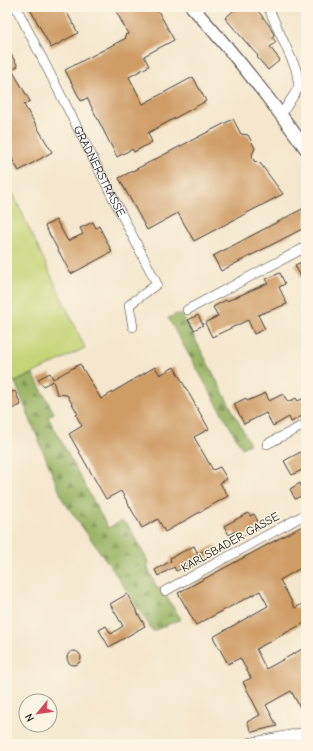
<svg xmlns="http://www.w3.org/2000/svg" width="313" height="751" viewBox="0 0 313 751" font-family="'Comic Neue',sans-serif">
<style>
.green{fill:#c4d477;stroke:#70784a}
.forest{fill:url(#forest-firs);stroke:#5c6942}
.building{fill:#cf9c66}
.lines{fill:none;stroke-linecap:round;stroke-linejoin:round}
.minor-casing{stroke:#3d3a37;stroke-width:10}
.tertiary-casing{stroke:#3d3a37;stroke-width:12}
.secondary-casing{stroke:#3d3a37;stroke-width:14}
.minor{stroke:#fff;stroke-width:9}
.tertiary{stroke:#fff;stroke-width:11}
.secondary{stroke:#fff;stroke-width:12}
.labels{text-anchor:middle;stroke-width:3;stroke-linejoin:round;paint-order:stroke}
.street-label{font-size:12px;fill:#1c1c1c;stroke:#fcf5e5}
</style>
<defs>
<pattern id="forest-firs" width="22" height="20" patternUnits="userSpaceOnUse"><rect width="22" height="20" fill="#9bb668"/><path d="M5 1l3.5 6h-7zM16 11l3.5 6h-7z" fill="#7e9355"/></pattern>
</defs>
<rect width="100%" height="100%" fill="#fcf5e5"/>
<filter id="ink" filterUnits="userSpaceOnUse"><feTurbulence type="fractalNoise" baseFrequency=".025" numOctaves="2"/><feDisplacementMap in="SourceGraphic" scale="8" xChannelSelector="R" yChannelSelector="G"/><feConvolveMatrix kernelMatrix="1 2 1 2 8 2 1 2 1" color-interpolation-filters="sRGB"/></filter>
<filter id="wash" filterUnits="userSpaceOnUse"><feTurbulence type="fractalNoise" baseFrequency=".012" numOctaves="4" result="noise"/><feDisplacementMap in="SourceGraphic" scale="16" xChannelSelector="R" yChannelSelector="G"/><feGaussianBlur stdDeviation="0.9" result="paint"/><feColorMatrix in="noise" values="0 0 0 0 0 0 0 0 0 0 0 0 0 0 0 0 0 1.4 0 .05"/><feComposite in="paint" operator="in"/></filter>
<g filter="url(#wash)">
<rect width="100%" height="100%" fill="#f5e7cd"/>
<path class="green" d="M7,181L85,348L15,382L7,383Z"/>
<path class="forest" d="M177,314L183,316L250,444L242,448L168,318Z
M33,374L54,413L48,417L108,528L121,521L127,524L149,563L147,566L157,588L161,589L181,619L153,631L115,573L63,500L15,382Z"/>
<g id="blocks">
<path class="building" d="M29,7H64L78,33L51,48Z
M114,7H156L174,40L144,56L149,66L129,77L143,104L193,77L206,101L148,133L152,142L134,152L132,149L117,157L87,98L81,101L65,70L126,38L125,35L128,34Z
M238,7H255L269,25L274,35L272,37L276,42L270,47L280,60L268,70L257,57L258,56L225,18Z
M7,48L18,66L12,70L30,101L24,105L52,152L19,171L7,151Z
M233,119L241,134L248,135L255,148L252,155L254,161L260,163L283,194L194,241L178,213L147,230L119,178Z
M306,207V227L221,271L213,256Z
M56,220L68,241L83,234L80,228L93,222L96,228L99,226L112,252L71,274L45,226Z
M306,260V287L295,265Z
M280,273L285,284L279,287L287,304L258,315L265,329L254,334L248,320L212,337L205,323L218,316L213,307L226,300L227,301L268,283L266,279Z
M198,315L203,325L194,330L188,320Z
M80,364L101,399L155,367L160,375L174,367L209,429L194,437L213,470L220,467L227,479L220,483L228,496L165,532L158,519L142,528L121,491L106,499L69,434L82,426L76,415L78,414L67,395L57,394L53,381L43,386L38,379L50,373L53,379Z
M15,391L21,405L7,411V394Z
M266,393L269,401L283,394L288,402L296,398L298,401L306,397V414L291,422L289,417L273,426L266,413L244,424L234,404L246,398L247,401Z
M306,449V468L292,475L284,461Z
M300,483L302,487L306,485V507L301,496L295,499L290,489Z
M248,513L250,516L254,514L261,527L237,539L234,532L229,535L224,526Z
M306,524V565L280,580L295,608L306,602V622L256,649L266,669L306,647V718L291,691L266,705L277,726L252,732L247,722L260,715L243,682L251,678L240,658L228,664L213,637L268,606L260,591L196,625L178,593Z
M215,545L218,552L190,567L189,565L176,571L174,567L158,576L155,570L171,561L170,558L194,546L198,554Z
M127,594L145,626L109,647L99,630L106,626L111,634L123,626L110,604Z
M67 658a7 7 0 1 1 14 0a7 7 0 1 1-14 0Z"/>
</g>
</g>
<g filter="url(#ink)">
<use href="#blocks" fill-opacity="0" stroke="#3d3a37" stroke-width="1"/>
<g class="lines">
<defs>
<g id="minor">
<path id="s1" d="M16,7L157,284L129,305L133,327"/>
<path d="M268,7L296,69L299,87L281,115"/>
<path d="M187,310L306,247"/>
<path d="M267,444L306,424"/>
<path d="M165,591L306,514"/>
</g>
<path id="tertiary" d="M248,744L306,733"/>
<path id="secondary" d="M192,7C233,52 270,99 306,149"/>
</defs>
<use href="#minor" class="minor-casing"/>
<use href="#tertiary" class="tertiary-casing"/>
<use href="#secondary" class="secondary-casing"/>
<use href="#minor" class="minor"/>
<use href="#tertiary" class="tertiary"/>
<use href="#secondary" class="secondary"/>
</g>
</g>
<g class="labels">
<g class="street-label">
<text dy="4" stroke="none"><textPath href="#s1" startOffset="184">GRADNERSTRASSE</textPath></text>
<text transform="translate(230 542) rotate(-29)" y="4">KARLSBADER GASSE</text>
</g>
</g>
<rect width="313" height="751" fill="none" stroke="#fcf5e5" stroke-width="24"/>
<g transform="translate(38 713) rotate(241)"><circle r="19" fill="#fcf5e5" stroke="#a29e95"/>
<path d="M0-3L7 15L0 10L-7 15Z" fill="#d1495b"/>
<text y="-6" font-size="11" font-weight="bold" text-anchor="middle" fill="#1c1c1c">N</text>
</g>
</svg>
